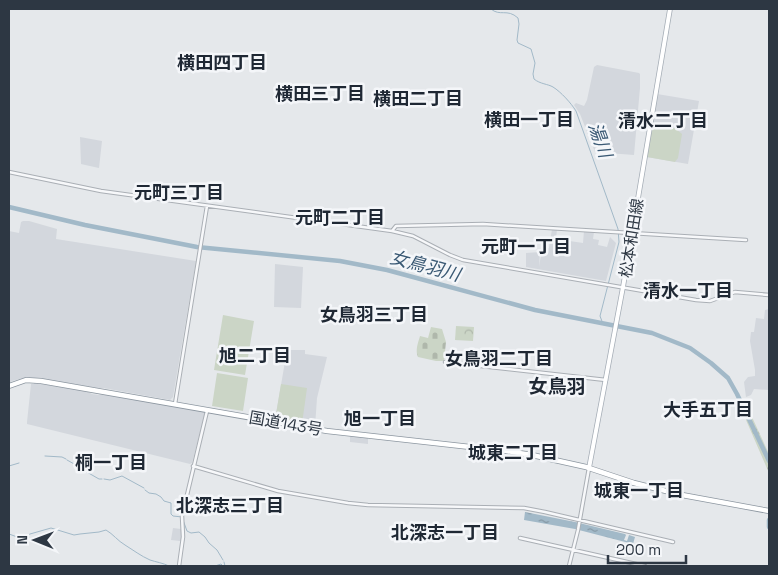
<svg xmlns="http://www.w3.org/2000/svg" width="778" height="575" viewBox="0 0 778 575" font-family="'Space Grotesk','Noto Sans JP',sans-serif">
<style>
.built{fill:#d3d7dd}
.grass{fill:url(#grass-tufts)}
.cemetery{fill:url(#cemetery-stones)}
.park{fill:url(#park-crowns)}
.pitch{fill:#cbd5c6}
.water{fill:url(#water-ripples)}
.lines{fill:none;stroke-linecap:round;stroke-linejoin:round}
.stream{stroke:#a2b9c8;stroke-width:1}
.river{stroke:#a2b9c8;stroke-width:4.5}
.minor-casing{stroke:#aaafb5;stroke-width:4.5}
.major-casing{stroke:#a5adb6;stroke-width:5.5}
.highway-casing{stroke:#8d97a1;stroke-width:6}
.minor{stroke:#f7f8fa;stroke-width:2.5}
.major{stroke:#fff;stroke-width:4}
.highway{stroke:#fff;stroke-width:4.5}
.labels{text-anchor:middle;stroke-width:5;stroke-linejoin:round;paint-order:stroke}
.street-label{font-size:16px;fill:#2d3743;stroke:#f4f6f9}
.neighbourhood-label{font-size:18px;font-weight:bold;fill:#1f2834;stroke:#f4f6f9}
.water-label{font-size:18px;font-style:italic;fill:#3a5974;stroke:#f4f6f9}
.quarter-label{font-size:19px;font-weight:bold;fill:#1f2834;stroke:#f4f6f9}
</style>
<defs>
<pattern id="grass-tufts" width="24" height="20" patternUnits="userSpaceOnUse" patternTransform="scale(1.25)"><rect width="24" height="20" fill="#cbd5c6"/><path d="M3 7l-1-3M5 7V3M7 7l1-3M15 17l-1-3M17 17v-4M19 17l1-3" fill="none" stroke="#afb7ab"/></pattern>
<pattern id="cemetery-stones" width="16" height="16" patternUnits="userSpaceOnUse" patternTransform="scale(1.25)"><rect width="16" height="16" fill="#cbd5c6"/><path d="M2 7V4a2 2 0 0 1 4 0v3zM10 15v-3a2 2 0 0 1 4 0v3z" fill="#afb7ab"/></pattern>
<pattern id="park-crowns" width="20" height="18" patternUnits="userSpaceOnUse" patternTransform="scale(1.25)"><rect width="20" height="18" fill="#cbd5c6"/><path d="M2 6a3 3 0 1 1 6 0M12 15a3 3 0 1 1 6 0" fill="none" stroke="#afb7ab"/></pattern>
<pattern id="water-ripples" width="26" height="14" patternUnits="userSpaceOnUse" patternTransform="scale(1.25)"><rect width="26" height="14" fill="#a2b9c8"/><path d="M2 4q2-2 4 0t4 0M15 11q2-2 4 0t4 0" fill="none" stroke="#8497a4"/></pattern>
</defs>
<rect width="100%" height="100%" fill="#e5e8eb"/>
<path class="built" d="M597,65L639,73L640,74V88L634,155L595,152L580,114L574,105L576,103L584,106L587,100L594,67Z
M657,94L699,101L688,164L647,157Z
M80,137L102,141L99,168L81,164Z
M23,221H29L57,229L56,239L196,261L173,397L170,400L103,388H99L28,377L12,381L9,384V231L19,233L21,222Z
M552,229H557L556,239L583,243L584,231L594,232L593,239L599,240L598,245L607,247L610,237L616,243L606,281L526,267V253L540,252L539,267L542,249H546L549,248Z
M275,264L303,267L301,308L274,307Z
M769,309V390L754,389L751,395L746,397L744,382L748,377L755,376V370L750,341L751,332H754L756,318L764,319L765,310Z
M287,350H305V354L327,357L317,398L315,427L275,420Z
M34,383L86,391L92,394L98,395L104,394L204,411L205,413L192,463L190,464L27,424V422L31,384H34Z
M350,435L368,437V444L350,442Z
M173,528L181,529L182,540L180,541L171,540Z"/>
<path class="grass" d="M752,417L769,454V460L750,418Z
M748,418L769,464V473L746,420Z"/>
<path class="cemetery" d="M431,327L442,329L446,342L444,361H436L418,357C415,350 418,343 420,336L428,338Z"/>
<path class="park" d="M456,326L474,327L473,341L455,340Z"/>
<path class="pitch" d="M652,124L675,128L682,134L678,158L675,162L647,157Z
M223,315L254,321L245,375L214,370Z
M217,373L248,378L243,411L212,406Z
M281,384L307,388L302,424L275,420Z"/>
<path class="water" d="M525,512L575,522L625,534L626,535L624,540L627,541L629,535L635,537L633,544L575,529L524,520Z"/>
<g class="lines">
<path class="stream" d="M491,9C500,17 507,8 518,18L519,24L517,40L518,43L531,49L535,63L533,74L534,79C540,84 548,84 553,87C561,92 571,103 576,111L618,229L619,242L600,316L603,324
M45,456L62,457L66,459
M67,460L76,465
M9,466L19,463
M78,467L99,479H102
M104,479L110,480L122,476L144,488
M145,490L149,493L156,494L161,497L164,501L171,503V514L173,516L182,517
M183,520L187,531L191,533L199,532L205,537L209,543L217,550L223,560
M9,534L20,538H23L30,534L51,528L74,535L80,534L99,532L106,530C113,534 118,541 125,545C133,550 141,556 150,560C156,562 163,563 169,566
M224,562L225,566
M215,566L221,564L223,566"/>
<path class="river" d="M9,207L85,225L197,247L340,261L387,270L535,310L652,333L690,348L711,363L728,378L737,394L769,461
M769,520V527"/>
<defs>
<path id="minor" d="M9,172L101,191L392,231L413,236L450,255L463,260L696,300L710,301L735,292L769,295
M392,231L396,226L483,224L746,240
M445,362L606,380
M175,404L207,206
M193,466L278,491L348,503L368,505L524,508L545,512L673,542
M520,538L645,566
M179,566L183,537L182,516L207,411
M569,566L578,530L589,468"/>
<path id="major" d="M589,468L623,287L670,9"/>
<path id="highway" d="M9,386L26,380L41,381L327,431L506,451L532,455L586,467L634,483L682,495L769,511"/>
</defs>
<use href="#minor" class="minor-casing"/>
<use href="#major" class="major-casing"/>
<use href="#highway" class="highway-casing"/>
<use href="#minor" class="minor"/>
<use href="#major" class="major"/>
<use href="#highway" class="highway"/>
</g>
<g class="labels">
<g class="street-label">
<text transform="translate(631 238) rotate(-81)" y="6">松本和田線</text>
<text transform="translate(286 423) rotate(10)" y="6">国道143号</text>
</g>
<g class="neighbourhood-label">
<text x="222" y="69">横田四丁目</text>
<text x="320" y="100">横田三丁目</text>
<text x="418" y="105">横田二丁目</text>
<text x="529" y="126">横田一丁目</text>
<text x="663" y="127">清水二丁目</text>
<text x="179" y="199">元町三丁目</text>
<text x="340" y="224">元町二丁目</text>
<text x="526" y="253">元町一丁目</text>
<text x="688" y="297">清水一丁目</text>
<text x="374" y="321">女鳥羽三丁目</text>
<text x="255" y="362">旭二丁目</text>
<text x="499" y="365">女鳥羽二丁目</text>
<text x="708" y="416">大手五丁目</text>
<text x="380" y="425">旭一丁目</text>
<text x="513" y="459">城東二丁目</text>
<text x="111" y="469">桐一丁目</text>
<text x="639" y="497">城東一丁目</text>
<text x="230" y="512">北深志三丁目</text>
<text x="445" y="539">北深志一丁目</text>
</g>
<g class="water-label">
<text transform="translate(600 140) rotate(70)" y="6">湯川</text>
<text transform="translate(425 266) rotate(15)" y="6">女鳥羽川</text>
</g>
<g class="quarter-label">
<text x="557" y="393">女鳥羽</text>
</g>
</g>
<rect width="778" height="575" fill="none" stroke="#2d3743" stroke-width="20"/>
<g transform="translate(35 540) rotate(271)" stroke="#f4f6f9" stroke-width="4" paint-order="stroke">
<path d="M0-4L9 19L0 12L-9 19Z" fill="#2d3743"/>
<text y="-8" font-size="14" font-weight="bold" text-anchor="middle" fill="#2d3743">N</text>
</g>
<path d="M608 555v8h78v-8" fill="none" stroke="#2d3743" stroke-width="2.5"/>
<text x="616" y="555" font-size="15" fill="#2d3743" stroke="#f4f6f9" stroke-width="4" paint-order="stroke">200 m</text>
</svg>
